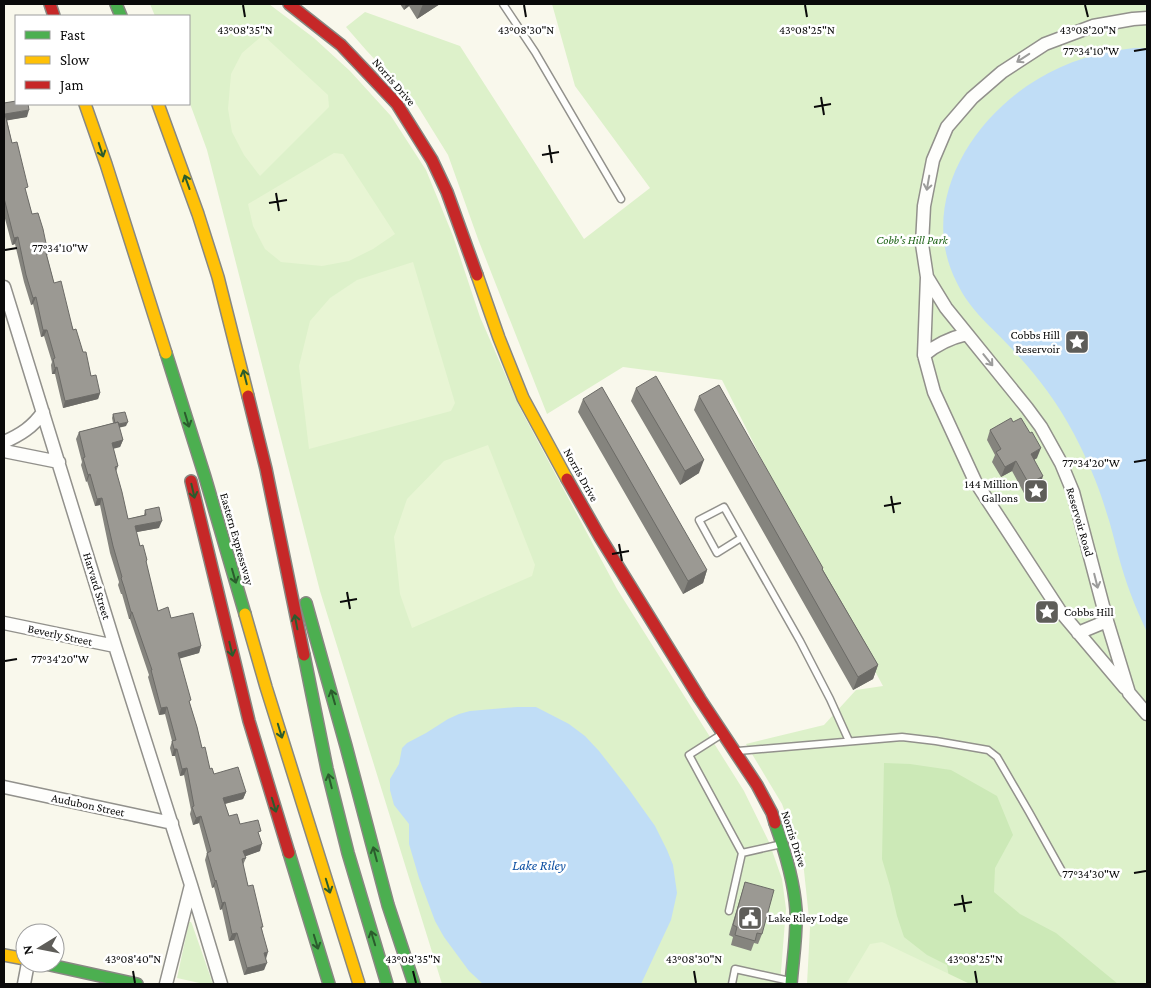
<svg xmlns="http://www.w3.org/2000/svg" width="1151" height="988" viewBox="0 0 1151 988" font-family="'Crimson Pro',serif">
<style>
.green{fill:#ddf1ca}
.forest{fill:#cce9b7}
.pitch{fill:#e8f5d4}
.water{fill:#c0ddf6}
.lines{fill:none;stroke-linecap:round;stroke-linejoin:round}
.lane-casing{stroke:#92918c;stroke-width:9}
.street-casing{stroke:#92918c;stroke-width:15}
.fast-casing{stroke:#888882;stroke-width:14}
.slow-casing{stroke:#888882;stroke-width:14}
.jam-casing{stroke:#888882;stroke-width:14}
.lane{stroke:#fefefc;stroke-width:6}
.street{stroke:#fefefc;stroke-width:12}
.fast{stroke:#4caf50;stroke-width:11}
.slow{stroke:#ffc107;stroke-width:11}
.jam{stroke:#c62828;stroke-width:11}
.wall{fill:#85847e}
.shaded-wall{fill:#6c6b67}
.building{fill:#9b9993;stroke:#6c6b67}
.oneway{stroke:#9c9c9b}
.oneway2{stroke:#2b5c2d}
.ticks{fill:none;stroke:#0a0a0a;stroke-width:2}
.labels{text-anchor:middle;stroke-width:5;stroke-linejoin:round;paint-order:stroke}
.street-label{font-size:12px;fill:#0a0a0a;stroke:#fff}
.park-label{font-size:12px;font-style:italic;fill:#1e6417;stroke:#fff}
.poi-label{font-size:12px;fill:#0a0a0a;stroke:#fff;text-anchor:end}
.water-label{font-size:14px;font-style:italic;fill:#0c4fa2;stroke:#fff}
.ticks-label{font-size:12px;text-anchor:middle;fill:#0a0a0a;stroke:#fff;stroke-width:5;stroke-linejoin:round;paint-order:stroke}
</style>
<rect width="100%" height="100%" fill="#f9f8ec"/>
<path class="green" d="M150,4H269L314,38L350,71L391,116L426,170L453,236L480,317L520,408L617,589L744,791L769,842L782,879L786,909L780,984H442L320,591L207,150L189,101V16H155Z
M552,4H1147V984H807L810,928L803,861L782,804L746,744L824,725L856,690L883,686L775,486L722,380L623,367L547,414L478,239L448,155L417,105L366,50L346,27L365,12L460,46L584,239L650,188L575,86Z
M189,922H191L192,924L213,984H204L177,978Z"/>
<path class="forest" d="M884,763L910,764L951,770L997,796L1013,835L995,868L994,892L1020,914L1056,933L1118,984H950L947,965L927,955L904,937L897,916L890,886L882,859Z"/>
<path class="pitch" d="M263,35L328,95L329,107L260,176L244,155L232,132L228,109L231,74L242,53Z
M334,153L343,154L395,234L373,249L349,261L322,266L281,262L265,249L253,226L248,204Z
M413,262L455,403L451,411L309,449L299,366L310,321L330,298L357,280Z
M488,445L535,565L532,576L412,628L400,594L394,537L407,499L444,461Z
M882,942L970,984H846L870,944Z"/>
<path class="water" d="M1134,48H1147V632C1135,607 1125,581 1118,554C1114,540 1111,525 1106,511C1098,484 1087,459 1074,434C1058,403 1036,374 1012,349C991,326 971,312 957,283C917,206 970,119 1038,79C1067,61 1100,52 1134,48Z
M517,707H536L569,724L585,736L599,751L628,788L655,826L667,850L673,865L677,893L671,920L641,984H483L469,971L444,937L435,921L419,878L409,844V824L394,805L390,790V779L399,764L402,748L407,743L426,733L448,719L459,714L470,711Z"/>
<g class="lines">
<defs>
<path id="lane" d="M503,4L535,52L621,199
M741,538L717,553L699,520L724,507L800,641L830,699L849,741
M722,734L689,755L742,853L782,844
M738,751L902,737L936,741L988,750L997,757L1029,812L1063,873
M729,911L742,853
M732,984L735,969L790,981"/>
<path id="street" d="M1147,18L1133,19L1093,26L1045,44L1002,72L972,98L947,127L933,160L924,206L922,244L927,277L946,308L1027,408L1041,427L1061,463L1073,492L1107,621L1129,693L1147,714
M927,277L924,355L934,392L975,481L1060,611L1125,688
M4,287L115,646L191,885L221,984
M924,355C937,344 950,338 967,334
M4,442C20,435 33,427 43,412
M4,451L59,462
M4,623L115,646
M1078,633L1107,621
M4,787L172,823
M24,984L28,963
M166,984L191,885"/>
<path id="fast" d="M116,4L121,16
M166,353L205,477L245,614
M306,603L346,746L388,905L414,984
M304,655L327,769L348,853L387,984
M775,823C785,851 794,880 796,910C797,935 793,959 791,984
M289,853L329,984
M41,963L137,984"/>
<path id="slow" d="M85,104L106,164L166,353
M158,104L198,214L218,277L248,396
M477,275L499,338L523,398L567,479
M245,614L266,687L359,984
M4,955L25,959"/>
<path id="jam" d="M50,4L54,16
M289,4L341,45L397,104L432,160L447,192L477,275
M248,396L266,469L304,655
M567,479L600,537L700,699L757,785L772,813L775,823
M191,481L249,721L289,853"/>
</defs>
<use href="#lane" class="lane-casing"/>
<use href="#street" class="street-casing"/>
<use href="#fast" class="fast-casing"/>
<use href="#slow" class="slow-casing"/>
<use href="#jam" class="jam-casing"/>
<use href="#lane" class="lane"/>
<use href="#street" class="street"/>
<use href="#fast" class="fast"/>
<use href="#slow" class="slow"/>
<use href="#jam" class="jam"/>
</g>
<path class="wall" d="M400,4H440L417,19L409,6L404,10Z
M4,103L27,117L7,120L12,143L32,214L48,253L47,256L54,283L83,352L91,376L100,393L98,399L63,408L55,374H52L51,365L52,362L44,336L41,337L33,304L31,305L24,282L15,244L12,245L4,215Z
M636,388L699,473L680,485L631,401Z
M699,396L823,570L878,665L873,679L853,690L694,410Z
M583,399L707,570L703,583L683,594L578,412Z
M113,414L126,426L119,427L123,440L120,447L113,448L118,466L116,472L128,519L144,515L145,510L159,528L136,532L140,546L147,560L146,563L158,611L171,618L201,646L199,653L179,658L190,704L202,748L210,769L214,774L246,792L243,799L225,804L229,816L240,824L259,835L260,851L245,856L246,858L243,865L248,886L262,929L266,959L264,970L244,975L234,940L229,941L222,909L220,910L214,887L212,888L205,860L207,853L199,823L193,825L190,814L191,810L184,775L180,776L175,756H172L170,748L172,741L165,714L159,715L148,677L149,675L130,619H129L122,594H121L118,585L119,582L110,553L100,505L95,506L87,481L86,482L81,465L82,462L76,439L79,432L113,423L112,418Z
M1013,422L1030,433L1037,458L1034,460L1040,486L1025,495L1012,471L1001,477L992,462L995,455L987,440L990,430Z
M745,882L762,934L758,944L754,943L751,951L731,945L733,937L729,935Z"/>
<path class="shaded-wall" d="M406,4H410L409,6L404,10Z
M423,4H440L417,19Z
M29,110L27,117L4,121L5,114Z
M18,237L15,244L12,245L14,238Z
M36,297L33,304L31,305L33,298Z
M43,330H47L44,336L41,337Z
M57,367L55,374H52L55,368Z
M100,393L98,399L63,408L65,401Z
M128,422L126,426L114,429L115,425Z
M123,440L120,447L109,450L112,443Z
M1041,448L1037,458L1027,464L1031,454Z
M704,460L699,473L680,485L685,471Z
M1016,461L1012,471L1001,477L1005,467Z
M90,474L87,481L86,482L88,475Z
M1043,476L1040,486L1025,495L1029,484Z
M102,498L100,505L95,506L97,499Z
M162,521L159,528L132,533L135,526Z
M707,570L703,583L683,594L688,581Z
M131,612H132L130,619H129Z
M201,646L199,653L175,660L178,653Z
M878,665L873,679L853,690L858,677Z
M167,707L165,714L159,715L161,708Z
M174,749H177L175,756H172Z
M187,768L184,775L180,776L182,769Z
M246,792L243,799L220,805L223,798Z
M201,816L199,823L193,825L196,818Z
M262,844L260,851L241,858L243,851Z
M216,880L214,887L212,888L215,881Z
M225,902L222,909L220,910L222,903Z
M237,933L234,940L229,941L232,934Z
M268,952L266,959L264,953Z
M267,963L264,970L244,975L247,968Z"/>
<path class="building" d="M16,101V104H28L29,110L5,114L12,143L17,142L28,187L25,188L32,214L38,213L43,229L48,253H46L54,283L61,281L73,330L76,329L83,352H86L91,376L96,375L100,393L65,401L57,367L55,368L53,359L55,358L47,330H43L36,297L33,298L26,275L18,237L14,238L4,198V103Z
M656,376L704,460L685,471L636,388Z
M719,385L823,568L822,569L878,665L858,677L699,396Z
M602,387L707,570L688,581L583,399Z
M125,412L128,422L119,424L118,422L115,423L113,414Z
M1011,418L1013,422L1021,418L1030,433L1032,432L1041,448L1031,454L1043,476L1029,484L1016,461L1005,467L996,452L1001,449L990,430Z
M118,422L123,440L112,443L118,466L115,467L122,492L128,519L146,515L145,510L159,507L162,521L135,526L140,546L143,545L147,560L146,561L158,611L168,607L171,618L193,613L201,646L178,653L191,700L189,701L197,727L202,748L205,747L210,769L212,768L214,774L238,767L246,792L223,798L229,816L237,814L240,824L258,820L261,831L258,832L262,844L243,851L246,858L242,859L248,886L253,885L263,927H261L268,952L264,953L267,963L247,968L237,933L232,934L225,902L222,903L216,880L215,881L207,853L211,851L201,816L196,818L192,807L194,806L187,768L182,769L177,749H174L172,741L176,740L167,707L161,708L151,670H152L132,612H131L124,587L121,578L122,577L113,546L102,498L97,499L90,474L88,475L83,458L85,457L79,432Z
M745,882L774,890L762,934L757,933L755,941L735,935L737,927L733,925Z"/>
<defs><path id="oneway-shaft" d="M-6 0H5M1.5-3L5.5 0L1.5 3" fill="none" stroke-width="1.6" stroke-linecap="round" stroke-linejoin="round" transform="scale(1.25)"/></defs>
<g class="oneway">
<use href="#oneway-shaft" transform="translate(1023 58) rotate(147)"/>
<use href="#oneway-shaft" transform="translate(928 183) rotate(100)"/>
<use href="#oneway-shaft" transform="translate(988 360) rotate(51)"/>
<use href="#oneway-shaft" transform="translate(1096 581) rotate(76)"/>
</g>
<g class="oneway2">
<use href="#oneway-shaft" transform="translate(101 150) rotate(72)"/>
<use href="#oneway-shaft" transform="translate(187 182) rotate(-110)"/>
<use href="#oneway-shaft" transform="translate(245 377) rotate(-104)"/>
<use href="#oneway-shaft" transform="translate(187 420) rotate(73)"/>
<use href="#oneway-shaft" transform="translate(193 491) rotate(77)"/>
<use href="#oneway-shaft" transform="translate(234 576) rotate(74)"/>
<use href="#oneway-shaft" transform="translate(296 622) rotate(-101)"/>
<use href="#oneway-shaft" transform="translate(231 649) rotate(77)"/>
<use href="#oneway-shaft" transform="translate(333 697) rotate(-106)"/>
<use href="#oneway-shaft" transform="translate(280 731) rotate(73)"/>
<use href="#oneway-shaft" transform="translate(330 781) rotate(-104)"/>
<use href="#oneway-shaft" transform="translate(274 805) rotate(73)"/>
<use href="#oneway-shaft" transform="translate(375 854) rotate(-105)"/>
<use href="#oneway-shaft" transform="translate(328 886) rotate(73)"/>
<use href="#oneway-shaft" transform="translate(373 938) rotate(-107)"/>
<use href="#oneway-shaft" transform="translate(316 942) rotate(73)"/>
</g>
<path class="ticks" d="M243,5L245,17M524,5L526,17M805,5L807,17M1085,5L1088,17M1134,51L1146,49M821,97L824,115M814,107L831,104M549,145L552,163M542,155L559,152M276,193L279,211M269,203L287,200M5,250L17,248M1134,462L1146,460M891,496L894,513M884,506L901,503M619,544L622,561M612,554L629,551M347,592L350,609M340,602L357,599M5,661L17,659M1134,873L1146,871M962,895L965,912M954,905L972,902M133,971L135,983M413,971L416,983M694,971L696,983M975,971L977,983"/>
<defs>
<symbol id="sight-square" viewBox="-11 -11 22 22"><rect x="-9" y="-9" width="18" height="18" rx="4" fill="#5e5d59" stroke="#fff"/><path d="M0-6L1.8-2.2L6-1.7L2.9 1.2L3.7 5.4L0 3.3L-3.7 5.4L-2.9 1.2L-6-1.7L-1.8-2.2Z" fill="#fff"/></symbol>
<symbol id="civic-square" viewBox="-11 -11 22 22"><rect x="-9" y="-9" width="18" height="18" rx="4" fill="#5e5d59" stroke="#fff"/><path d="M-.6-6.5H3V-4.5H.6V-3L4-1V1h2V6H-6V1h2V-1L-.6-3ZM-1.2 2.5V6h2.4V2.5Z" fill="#fff"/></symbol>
</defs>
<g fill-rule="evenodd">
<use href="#sight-square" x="1063" y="328" width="28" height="28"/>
<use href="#sight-square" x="1022" y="477" width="28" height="28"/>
<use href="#sight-square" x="1033" y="598" width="28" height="28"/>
<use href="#civic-square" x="736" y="904" width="28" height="28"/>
</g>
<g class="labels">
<g class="street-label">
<text transform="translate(394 82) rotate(49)" y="4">Norris Drive</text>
<text transform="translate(581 475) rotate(61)" y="4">Norris Drive</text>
<text transform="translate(1080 522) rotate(74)" y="4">Reservoir Road</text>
<text transform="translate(237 539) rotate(74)" y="4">Eastern Expressway</text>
<text transform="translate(97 586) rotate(73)" y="4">Harvard Street</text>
<text transform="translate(60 635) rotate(12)" y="4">Beverly Street</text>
<text transform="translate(88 805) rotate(12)" y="4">Audubon Street</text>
<text transform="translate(794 839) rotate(72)" y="4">Norris Drive</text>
</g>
<g class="park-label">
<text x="912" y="244">Cobb's Hill Park</text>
</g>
<g class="poi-label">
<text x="1060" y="339">Cobbs Hill<tspan x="1060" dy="14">Reservoir</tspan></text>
<text x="1018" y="488">144 Million<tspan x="1018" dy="14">Gallons</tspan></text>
<text x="1064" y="616" text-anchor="start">Cobbs Hill</text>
<text x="768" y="922" text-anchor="start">Lake Riley Lodge</text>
</g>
<g class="water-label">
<text x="539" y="870">Lake Riley</text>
</g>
</g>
<g class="ticks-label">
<text x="245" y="34">43°08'35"N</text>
<text x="526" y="34">43°08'30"N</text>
<text x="807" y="34">43°08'25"N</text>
<text x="1088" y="34">43°08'20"N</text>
<text x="1091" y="55">77°34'10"W</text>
<text x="60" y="252">77°34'10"W</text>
<text x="1091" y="467">77°34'20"W</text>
<text x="60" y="663">77°34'20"W</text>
<text x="1091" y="878">77°34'30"W</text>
<text x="133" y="963">43°08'40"N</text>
<text x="413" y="963">43°08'35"N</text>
<text x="694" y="963">43°08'30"N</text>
<text x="975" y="963">43°08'25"N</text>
</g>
<rect width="1151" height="988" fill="none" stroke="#0a0a0a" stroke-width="10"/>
<rect x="15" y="15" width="175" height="90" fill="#ffffff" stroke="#9d9d9d"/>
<rect x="25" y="31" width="25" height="8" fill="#4caf50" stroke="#9d9d9d"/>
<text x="60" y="40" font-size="15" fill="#0a0a0a">Fast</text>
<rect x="25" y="56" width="25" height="8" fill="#ffc107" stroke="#9d9d9d"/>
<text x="60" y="65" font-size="15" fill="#0a0a0a">Slow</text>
<rect x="25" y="81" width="25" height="8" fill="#c62828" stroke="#9d9d9d"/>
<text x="60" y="90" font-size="15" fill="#0a0a0a">Jam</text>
<g transform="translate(40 948) rotate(260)"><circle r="24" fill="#ffffff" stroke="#9d9d9d"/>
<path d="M0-4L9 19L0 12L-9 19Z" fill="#5e5d59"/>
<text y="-8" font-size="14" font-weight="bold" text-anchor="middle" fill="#0a0a0a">N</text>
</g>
</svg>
